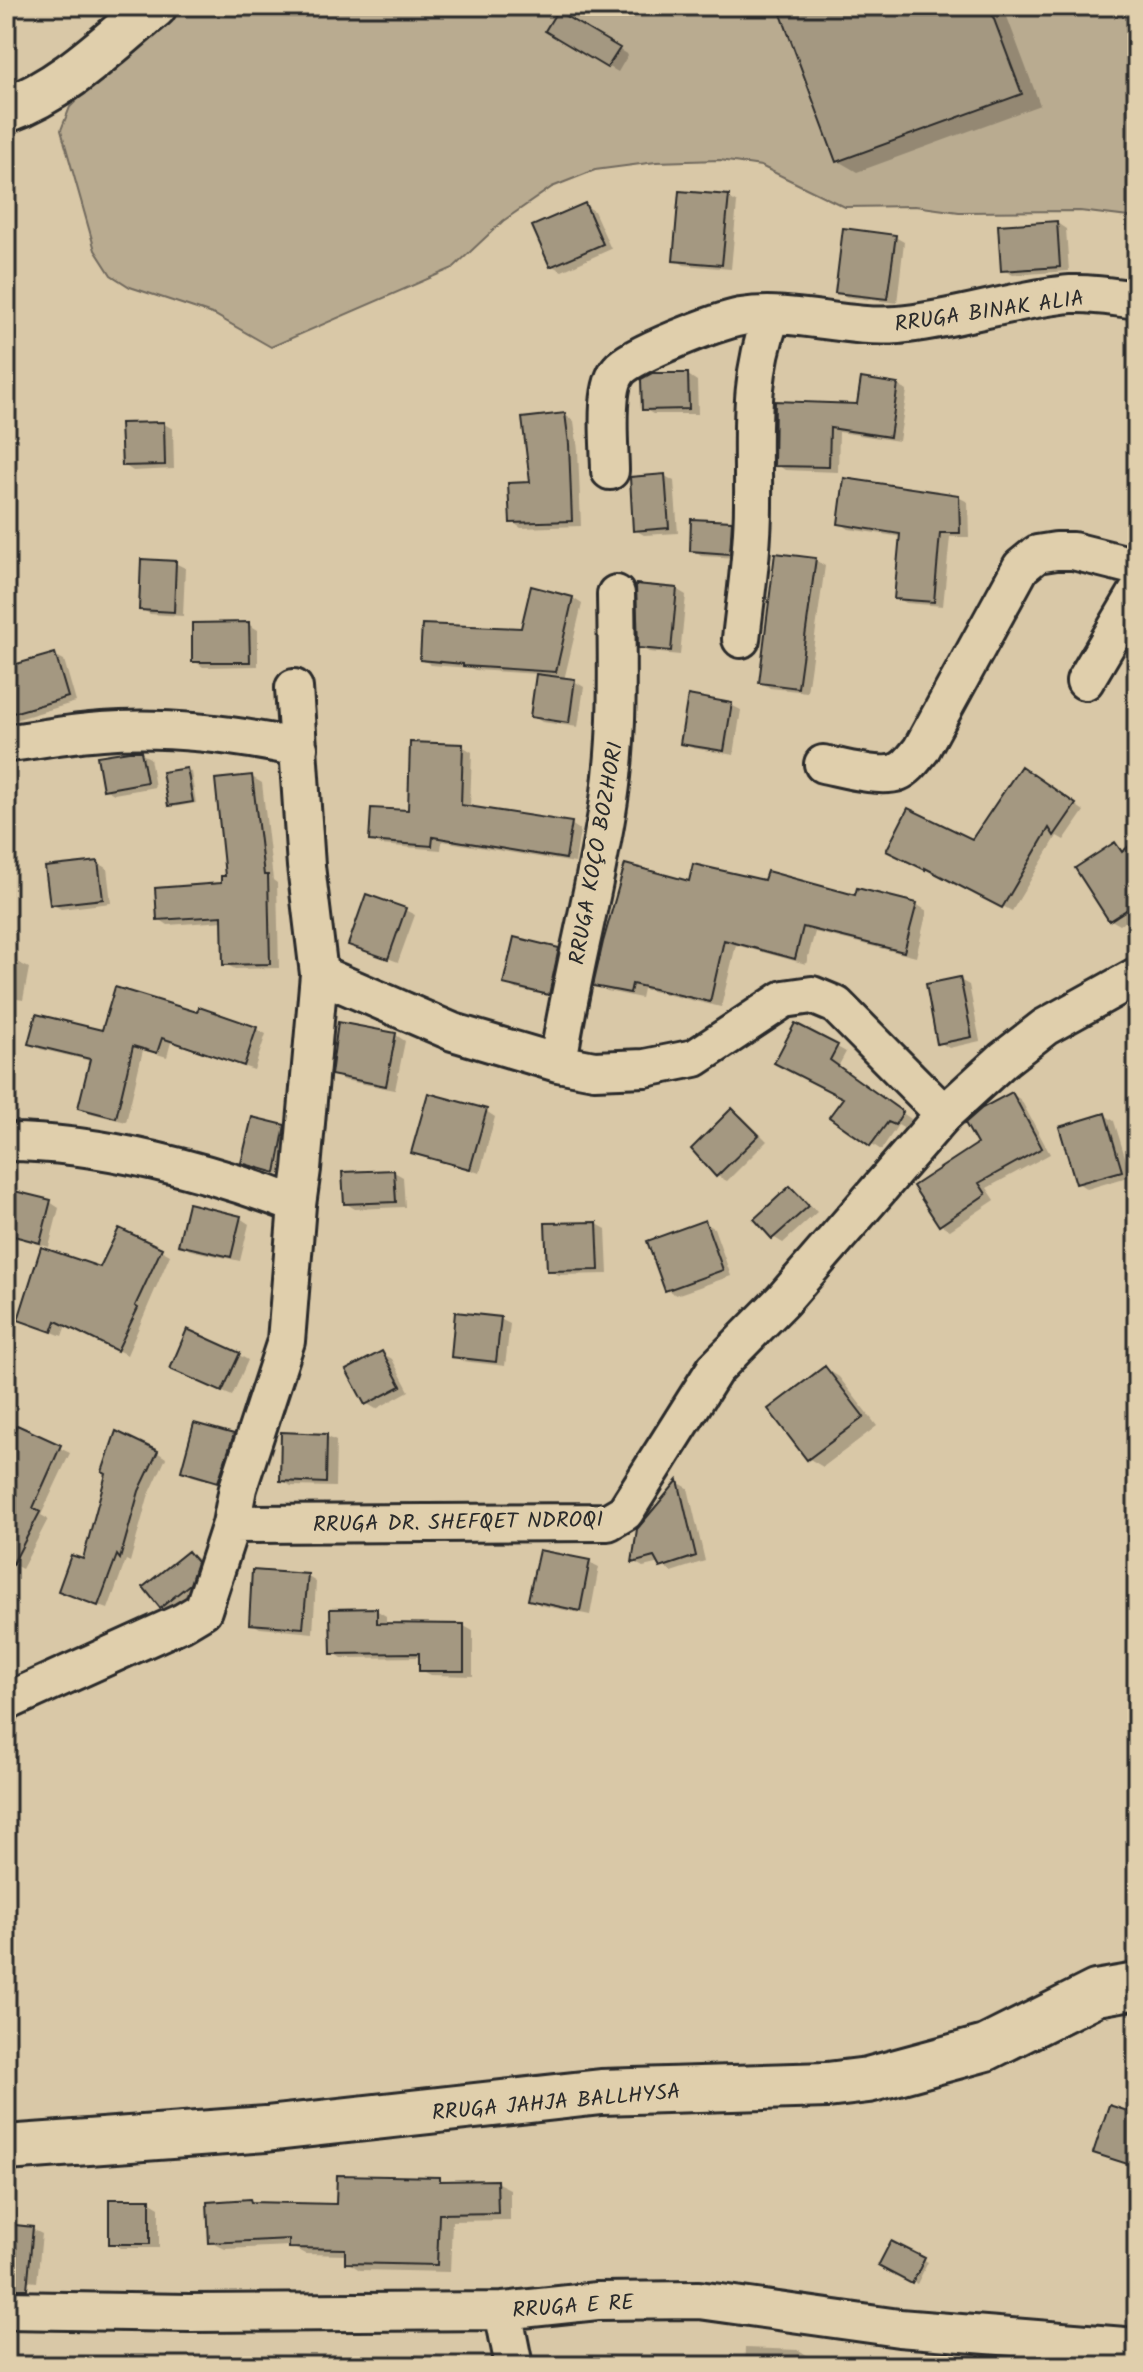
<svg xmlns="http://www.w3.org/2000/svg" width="1143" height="2372" viewBox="0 0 1143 2372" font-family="Kalam,sans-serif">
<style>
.green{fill:#b9ab90;stroke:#726b5e;stroke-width:2}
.shadow{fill:#0003}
.building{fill:#a49881;stroke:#2b2b2b;stroke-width:2}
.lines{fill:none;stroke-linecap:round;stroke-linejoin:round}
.minor-casing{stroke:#2b2b2b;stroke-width:42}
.tertiary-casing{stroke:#2b2b2b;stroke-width:50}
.secondary-casing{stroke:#2b2b2b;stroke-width:50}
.minor{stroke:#e0cfac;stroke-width:36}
.tertiary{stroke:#e0cfac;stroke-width:44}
.secondary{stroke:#e0cfac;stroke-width:44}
.labels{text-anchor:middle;stroke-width:8;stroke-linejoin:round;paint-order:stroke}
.street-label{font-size:22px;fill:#2b2b2b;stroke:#e0cfac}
</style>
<rect width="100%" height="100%" fill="#d9c8a7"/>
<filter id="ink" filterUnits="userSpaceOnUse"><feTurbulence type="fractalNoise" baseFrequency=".0125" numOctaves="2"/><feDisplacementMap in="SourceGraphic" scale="16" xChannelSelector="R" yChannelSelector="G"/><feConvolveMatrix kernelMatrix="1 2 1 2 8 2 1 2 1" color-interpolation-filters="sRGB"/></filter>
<g filter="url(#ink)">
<path class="green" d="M182,6H1137V218L1080,211L959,212L915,206L845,207L761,166L720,160L656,162L595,170L552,187L503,221L453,268L271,347L215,315L130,287L111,275L95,250L61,130L70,107L90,87Z"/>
<path class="shadow" d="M780,6H1003L1040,105L857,172L838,161Z
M558,13L628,55L618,72L547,30Z
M728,197L737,203L731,269L684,265L675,259Z
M585,205L594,211L611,249L562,271L552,266Z
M1057,223L1066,229L1069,271L1013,275L1003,270Z
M895,237L904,242L897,303L847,297L837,292Z
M688,375L697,381L698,414H653L644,409Z
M898,385L907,391L899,441L839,432L838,472L785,470L776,464L859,406Z
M565,415L574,421L578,450L581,526L521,528L512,522Z
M164,424L173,429L174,469L133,471L124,465Z
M665,476L674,481L678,533L644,535L635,530Z
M958,497L968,502L969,537H950L943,606L906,603L896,597L902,537L849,529L840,523Z
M731,523L741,528L739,558L701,556L692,550Z
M815,560L825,566L807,692L770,688L761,682Z
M175,563L185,568L183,616L150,614L141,609Z
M676,589L686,595L680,655L649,652L640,647Z
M573,598L582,604L564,680L574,681L584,687L578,727L542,722L533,716L538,674L475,670L470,668L431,665L422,659L522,630Z
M248,624L258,630V666L203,667L194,661Z
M54,655L64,660L76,702L11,721L6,718V669Z
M731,705L741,710L734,755L692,748L682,743Z
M462,746L472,752L470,808L571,824L580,830L575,863L442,841L441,850L380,845L371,840L410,813Z
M140,753L150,758L155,787L114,794L105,789Z
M187,770L191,772L196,803L174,807L170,805Z
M1031,774L1084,811L1064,840L1057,836L1012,911L935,871L934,873L898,856L972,842Z
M252,777L262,783L273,880L277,883L279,968L235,969L225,964L224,921L168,925L159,919L223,885L228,878Z
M1137,841V914L1120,925L1111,920L1115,844L1126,851Z
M98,863L107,868L111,903L61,909L51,904Z
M766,883L916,904L927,911L916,957L815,932L806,964L736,945L721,1007L643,989L641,998L607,991L596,985Z
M405,910L415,915L398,962L351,944Z
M558,950L567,955L558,998L515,989L506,983Z
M6,960L19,963L29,968L23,1000L6,997Z
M960,980L969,985L980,1041L949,1048L939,1042Z
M199,1014L256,1029L266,1034L254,1070L171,1042L167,1057L143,1050L126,1122L90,1113L80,1108L91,1061L40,1049L31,1043Z
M340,1024L396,1035L405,1041L395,1090L343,1080L333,1074Z
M837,1047L846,1052L838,1067L911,1119L905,1129L898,1125L881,1150L832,1117L845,1098L786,1068Z
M1012,1094L1021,1100L1050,1154L987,1188L995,1200L950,1230L940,1224L979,1144Z
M486,1111L495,1117L480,1173L423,1157L413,1152Z
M733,1111L742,1116L767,1141L727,1181L717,1176Z
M1105,1115L1114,1121L1131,1176L1087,1189L1078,1183Z
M284,1126L294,1132L285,1177L243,1162Z
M394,1172L403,1177L405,1207L355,1209L345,1203Z
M791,1188L800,1194L817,1212L783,1243L773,1237Z
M6,1191L50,1202L59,1208L49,1247L6,1235Z
M240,1218L249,1224L240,1261L190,1250L180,1244Z
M705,1223L714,1228L731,1276L676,1295L667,1290Z
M597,1224L606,1229L608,1274L559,1275L549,1270Z
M161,1250L170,1255L127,1355L66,1325L62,1336L20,1319L101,1270Z
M500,1319L510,1324L505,1366L462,1361L453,1356Z
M382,1353L392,1359L409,1391L376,1409L366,1403Z
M239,1355L248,1360L232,1396L182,1374Z
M825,1368L839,1377L877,1426L823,1467L808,1458Z
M18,1428L70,1453L41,1515L48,1519L22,1569L6,1561V1453Z
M233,1436L242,1441L228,1486L192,1476L183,1470Z
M326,1436L336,1441L335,1487L291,1486L282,1480Z
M157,1452L166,1458L148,1497L130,1562L126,1560L108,1609L70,1595L84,1562Z
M679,1483L688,1488L705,1561L671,1572L660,1563L643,1567L634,1562L639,1530Z
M188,1553L198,1559L205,1568L199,1589L170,1612L161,1606Z
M589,1562L599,1567L590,1615L540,1605L531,1599Z
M307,1576L316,1582L313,1633L260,1628L251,1623Z
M376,1610L386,1616V1625L464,1626L473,1631V1676L431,1675L421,1670V1657L342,1658L333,1652Z
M1137,2116V2168L1096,2152Z
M439,2179L445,2183L496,2182L510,2189V2220L452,2221L450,2272L360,2270L347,2262V2255L305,2254L290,2246L225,2249L211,2242L250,2201L255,2204L338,2206Z
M149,2201L159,2207V2248H121L111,2242Z
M6,2226L32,2229L42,2234L37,2282L6,2279Z
M892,2244L928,2262L917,2284L880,2266Z
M745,2348L799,2350L808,2356V2366H744Z"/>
<path class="building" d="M778,6H989L1022,94L836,162Z
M557,11L620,48L607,68L545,31Z
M679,191L729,195L722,265L673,261Z
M585,203L603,244L550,267L532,226Z
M1057,221L1060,267L1001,271L998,225Z
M843,228L896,235L887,299L835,293Z
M652,373H688L689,409L642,410L641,379Z
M861,378L898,384L890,437L830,428L829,467L774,466L775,401L857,404Z
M565,413L569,444L572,521L510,523L508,483L530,482L522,418Z
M164,422L165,465L122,466L120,423Z
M665,474L669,528L633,531L630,477Z
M844,478L959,495L960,533H940L934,602L894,599L900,534L838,524Z
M691,519L732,521L730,554L690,551Z
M775,553L816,558L798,688L759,683Z
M141,559L176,561L174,612L139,610Z
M636,584L677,588L671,651L638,648Z
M531,586L573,597L556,672L463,666V664L420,660L422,624L521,628Z
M249,622L250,662H192V623Z
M55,653L68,697L6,715V667Z
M536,674L575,679L569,723L530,717Z
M688,695L732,703L724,751L680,744Z
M410,742L463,744L461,805L572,822L566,859L433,837L432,846L369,841L371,808L408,810Z
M129,751H141L147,782L103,790L97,756Z
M1021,766L1076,804L1054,836L1049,828L1002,908L925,868V870L886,851L908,808L972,839Z
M187,768L193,802L168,806L162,772Z
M252,775L264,875H268L270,964L223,965L222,916L157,920L155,888L221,883V876H225L215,779Z
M1137,839V903L1109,921L1075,868L1115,842L1122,852Z
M98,861L103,899L50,905L45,867Z
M625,864L689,881L693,864L764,880L767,871L855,895L857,888L917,903L904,952L803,927L795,959L724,940L710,1002L632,984L630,993L593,986L603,942Z
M366,894L406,908L388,959L348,945Z
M514,937L559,948L549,995L503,984Z
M960,977L972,1037L937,1044L926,984Z
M115,987L197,1012L199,1007L257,1027L244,1066L162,1038L157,1053L133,1046L116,1118L78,1108L90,1059L28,1044L36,1014L102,1030Z
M338,1022L396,1033L386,1086L331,1075Z
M795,1023L838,1045L830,1060L903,1112L895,1125L888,1122L870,1146L829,1117L843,1098L774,1063Z
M1012,1092L1042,1148L979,1183L986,1194L939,1226L913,1186L977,1144L965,1123L982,1108Z
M428,1093L487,1109L470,1169L411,1153Z
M732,1108L759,1135L716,1177L691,1149Z
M1105,1113L1122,1171L1076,1184L1059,1127Z
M252,1117L285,1125L276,1173L241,1163Z
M394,1170L396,1202L344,1204L342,1172Z
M790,1186L809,1206L772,1239L754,1219Z
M6,1189L51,1200L40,1243L6,1234Z
M188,1203L241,1216L231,1257L178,1245Z
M705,1220L723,1270L665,1291L647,1241Z
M597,1222L599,1270L547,1271L545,1223Z
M119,1228L162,1248L135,1306L138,1308L117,1351L56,1321L52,1332L18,1320L41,1247L100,1267Z
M455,1312L501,1317L496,1362L451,1357Z
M187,1329L240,1353L222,1392L170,1369Z
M382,1351L401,1386L365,1405L346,1370Z
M825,1366L864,1417L807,1460L768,1409Z
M194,1423L234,1434L218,1482L181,1471Z
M17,1425L61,1445L33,1508L40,1512L6,1577V1448Z
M116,1431L158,1451L139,1491L120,1559L117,1555L98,1606L58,1591L71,1555L83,1559L106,1474L102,1472Z
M281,1432L327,1434L326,1483L280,1481Z
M678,1480L696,1556L660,1568L654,1557L632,1563L637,1529Z
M539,1550L590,1560L580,1611L528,1600Z
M188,1551L197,1562L190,1584L160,1608L143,1587Z
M252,1570L308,1574L303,1628L249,1624Z
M377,1608V1623L464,1624V1671H419V1653L331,1654L330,1609Z
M1109,2105L1137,2114V2167L1093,2153Z
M337,2175L440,2177V2181L497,2180L498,2213L439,2214L437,2265L345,2263V2249L289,2248V2239L209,2243L207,2202L250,2199L251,2202L336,2204Z
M109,2199H150V2244H109Z
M6,2224L33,2227L27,2289H6Z
M891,2241L925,2258L912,2284L878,2266Z"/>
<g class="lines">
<defs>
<path id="minor" d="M610,471C610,446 603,388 619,370C632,354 719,321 741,317C793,309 845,329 898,325C956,320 1013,299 1071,294C1093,293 1116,297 1137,300
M741,639C746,594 753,549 753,504C754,436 747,383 771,317
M1085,681L1137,593
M294,688L306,866L319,974L453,1032L558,1063L594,1070L645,1068L695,1058L784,999L812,995L836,1005L944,1114
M10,743C41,739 71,733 102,731C165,726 237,735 299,748
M823,764C843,768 881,779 898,772C908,768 915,757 921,750L1021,567L1037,554L1056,551H1073L1137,567
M558,1063C571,975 596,888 609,800C619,732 617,663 616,594
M6,1142C99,1142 210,1171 297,1205L286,1341L238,1488L231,1524
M297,1205L302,1169L319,974
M6,1702L183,1622L203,1610L231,1524L608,1522L625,1512L715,1369L782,1301L944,1114L1004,1059L1045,1027L1137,976
M6,2310L189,2313L503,2311L597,2301L699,2300L899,2328L1137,2347
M503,2311L514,2366"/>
<path id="tertiary" d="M6,110C64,89 107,45 154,6"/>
<path id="secondary" d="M6,2148L266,2129L601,2092L827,2085L868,2080L986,2048L1096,1993L1137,1986"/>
</defs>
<use href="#minor" class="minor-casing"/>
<use href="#tertiary" class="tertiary-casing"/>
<use href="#secondary" class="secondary-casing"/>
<use href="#minor" class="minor"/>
<use href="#tertiary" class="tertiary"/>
<use href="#secondary" class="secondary"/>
</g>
</g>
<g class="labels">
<g class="street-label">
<text transform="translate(989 310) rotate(-8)" y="8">RRUGA BINAK ALIA</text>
<text transform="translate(595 853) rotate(-80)" y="8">RRUGA KOÇO BOZHORI</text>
<text transform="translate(458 1521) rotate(-1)" y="8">RRUGA DR. SHEFQET NDROQI</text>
<text transform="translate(556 2101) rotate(-5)" y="8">RRUGA JAHJA BALLHYSA</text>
<text transform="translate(573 2305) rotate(-4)" y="8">RRUGA E RE</text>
</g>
</g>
<rect width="1143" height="2372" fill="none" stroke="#e0cfac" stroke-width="32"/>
<rect x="16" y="16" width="1111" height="2340" fill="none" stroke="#2b2b2b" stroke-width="3" filter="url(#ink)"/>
</svg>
